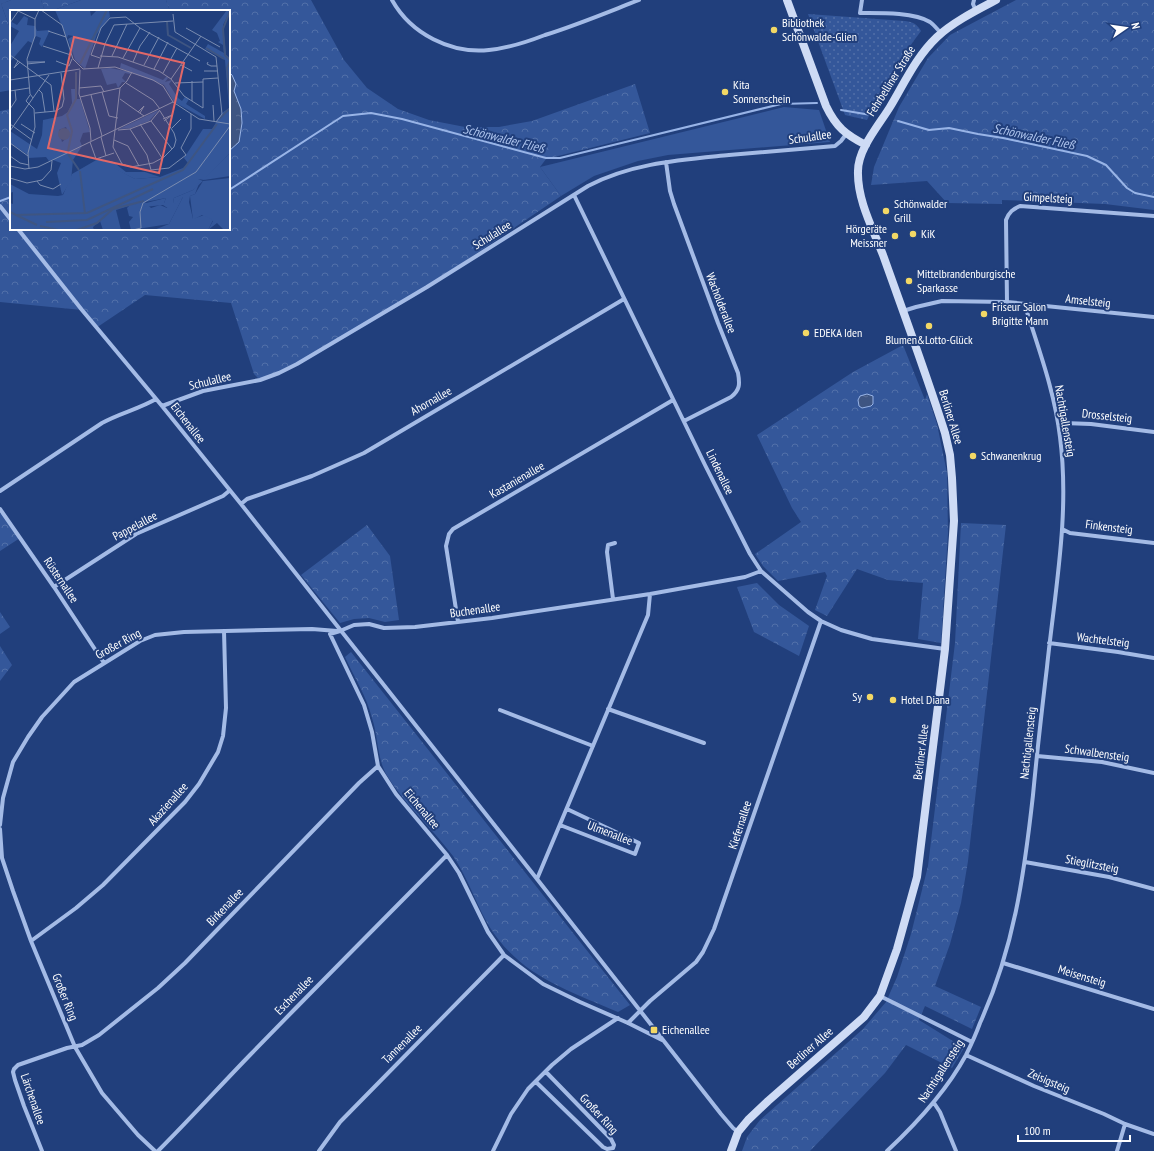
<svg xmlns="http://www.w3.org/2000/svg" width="1154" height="1151" viewBox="0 0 1154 1151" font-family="'PT Sans Narrow',sans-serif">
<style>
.green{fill:#34579a}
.forest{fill:url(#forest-crowns)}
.park{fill:url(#park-dots)}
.water{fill:url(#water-ripples);stroke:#98b4e7}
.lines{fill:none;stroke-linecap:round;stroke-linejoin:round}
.stream{stroke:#98b4e7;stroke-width:2}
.street{stroke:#a4bbe6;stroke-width:4}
.secondary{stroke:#cedbf5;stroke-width:8}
.poi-dot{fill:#f3d865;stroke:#213f7c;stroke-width:1.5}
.labels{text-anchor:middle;stroke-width:4;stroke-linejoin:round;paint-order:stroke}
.poi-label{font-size:12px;fill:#fff;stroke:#213f7c;text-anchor:start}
.street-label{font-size:12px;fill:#fff;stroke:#213f7c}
.water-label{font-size:13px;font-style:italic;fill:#afc5ee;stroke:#213f7c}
.inset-river{fill:none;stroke:#3e5582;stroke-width:2}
.inset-road{fill:none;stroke:#7a8cb0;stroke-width:1}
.view{fill:#e26868;fill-opacity:0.15;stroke:#e26868;stroke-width:2}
.inset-edge{fill:none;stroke:#fff;stroke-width:2}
</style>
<defs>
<pattern id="forest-crowns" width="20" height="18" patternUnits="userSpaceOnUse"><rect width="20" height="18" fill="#34579a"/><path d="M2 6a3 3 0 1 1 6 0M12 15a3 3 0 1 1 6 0" fill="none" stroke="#5270a9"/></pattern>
<pattern id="park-dots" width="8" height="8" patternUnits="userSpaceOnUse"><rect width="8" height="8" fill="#34579a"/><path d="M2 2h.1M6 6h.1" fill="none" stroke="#5270a9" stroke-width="1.8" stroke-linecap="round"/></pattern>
<pattern id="water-ripples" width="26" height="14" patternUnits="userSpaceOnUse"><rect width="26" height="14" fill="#3e5582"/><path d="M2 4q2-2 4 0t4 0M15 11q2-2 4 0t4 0" fill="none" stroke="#5b6e95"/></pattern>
</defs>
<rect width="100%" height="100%" fill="#213f7c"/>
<path class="green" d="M11,0H41L45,11H11V31L1,4Z
M81,0H166L170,11H51Z
M784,107L819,110L830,142L668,155L638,161L594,176L561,196L540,167Z"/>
<path class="forest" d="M0,0H11L1,4L11,31V90L0,92Z
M41,0H81L51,11H45Z
M166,0H311L344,60L367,88L398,109L429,120L465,127H499L532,121L635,84L650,133L546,159L540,167L561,196L427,287L297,364L260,380L254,374L231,303L145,295L96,328L82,310L0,302V111L11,109V229H229V151L239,142L242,123L241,109L234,91L232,75L229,72V11H170Z
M1016,0H1154V210L1105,204L1002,200V204L947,203L927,181L871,185L874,167L899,107L928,58L950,35Z
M903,345L925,400L927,394L937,424L947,473L948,533L941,643L918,639L923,583L888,580L857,569L827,616L815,610L827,576L825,572L778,581L763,566L755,554L801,522L792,508L757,435L853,372Z
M2,512L20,538L0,551V514Z
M961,523L1006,525L968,861L961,903L950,944L935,986L981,1007L972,1029L925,1006L919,1020L964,1048L952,1068L906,1045L885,1073L810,1151H742L747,1137L760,1120L863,1029L886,1002L897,977L911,934L928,866L955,643Z
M367,525L390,556L399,620L385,622L369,618L354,619L340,623L301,575Z
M757,583L779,605L809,626L799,656L754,632L737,587Z
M0,612L10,627L0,634Z
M0,646L12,665L0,681Z
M351,652L630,1005L618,1012C567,990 520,976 489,926C476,904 468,878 453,856C432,828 404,804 386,774C377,757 378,736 372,718C367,697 354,677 345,657Z"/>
<path class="park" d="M808,14L905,21C913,22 917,24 921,31C900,59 882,89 867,120L845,115Z"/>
<path class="water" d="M229,72L232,75L236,84L234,91L241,109L242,123L239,142L229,151Z
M867,394L873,396V404L871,406L862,408L859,406L858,400L860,396Z"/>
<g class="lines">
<path class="stream" d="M841,110L871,115
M898,121L929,130L949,128L978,134L1003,138L1087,156L1106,165L1127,188L1135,193L1154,197
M229,190L343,116L371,113L402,119L546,158H560L781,104L817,103
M0,201L11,197"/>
<path class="street" d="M392,0C411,34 451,54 489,50C509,48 527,42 545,35C577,25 608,12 639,0
M862,0L860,13C879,13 914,12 930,22C934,25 938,30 941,33
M974,0L973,4L976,11
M666,162L670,191L674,204L718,323L738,373C740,384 740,390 731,397L684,421
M574,195L705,465L750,554L761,571L808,612L821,621L841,630L872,639L945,649
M0,206L11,220
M18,229L82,310L162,406L241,504L537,879L721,1114L733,1128L738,1132
M1007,302L1006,220C1009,212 1013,209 1020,206L1154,216
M903,311L916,307L942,301L1007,302L1154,317
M162,406L203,391L260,380L279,373L297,364L427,287L588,186C632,163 680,160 729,155C764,152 799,149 835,146L841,141L847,133
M1058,424L1064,423L1091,424L1154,432
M0,491L102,423C120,413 139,409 156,399
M241,504L247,499L312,476L364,453L624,299
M0,509L54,587L104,663
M1062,529L1070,533L1154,543
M54,587L136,534L223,496L229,491
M613,599L607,552L608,545L615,543
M458,622L446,546L449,534L453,529L673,400
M1049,643L1118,652L1154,658
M608,709L704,743
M500,710L593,746
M1037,756L1102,762L1154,773
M0,825L3,798L13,762L28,737L42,717L74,682L140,641L155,635L184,632L312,629L337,631
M560,825L635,854L639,843L567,809
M0,829L2,858L13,891L31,941L75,1047L102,1093L138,1135L155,1151
M1025,862L1109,877L1154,889
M537,879L648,615L650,594
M31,941L76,908L103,885L185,802L199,784L218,752L223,736L226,708L224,631
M1003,963L1154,1009
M880,996L972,1042
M628,1023L650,1001L696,962L703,952L714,929L821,621
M662,1040L628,1023L580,1002L543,984L504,955L488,932L459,873L447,855L396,794L378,766L372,732L364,705L330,634L340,631L354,625L369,624L384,628L415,627L492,618L650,594L745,577L761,571
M966,1055L1034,1086L1104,1114L1125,1124L1154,1134
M536,1082L603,1147L607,1149L613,1148L614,1145L611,1139L546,1072
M934,1103L940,1112L956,1151
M42,1151L24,1106L15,1080L13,1072L14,1069L18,1065L67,1048L82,1045L99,1035L158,988L185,963L359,783L378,766
M158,1151C189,1120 219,1087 250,1055C315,988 381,922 447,855
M319,1151L340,1122L504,955
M493,1151L511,1114L528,1089L552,1065L571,1049L618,1018
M887,1151C917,1123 946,1092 966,1055C971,1045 976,1034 980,1023C1014,948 1024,876 1033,795C1037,752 1042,709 1047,667C1055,590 1070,514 1060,437C1055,394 1040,353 1027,312V304
M1117,1151L1125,1124"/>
<path class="secondary" d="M787,0L826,106C836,127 846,135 866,145
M731,1151L738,1132L748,1120L768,1101L864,1017L880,996L897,949L917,877L945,649L954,521L952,478L950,455L945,433C926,373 904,314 883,255C873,229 857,200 858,171C858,149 879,125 890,107C905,82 916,57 937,37C953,22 977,10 996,0"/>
</g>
<g class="poi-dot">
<circle cx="774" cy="30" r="4"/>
<circle cx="725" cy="92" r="4"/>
<circle cx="886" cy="211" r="4"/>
<circle cx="913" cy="234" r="4"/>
<circle cx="895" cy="236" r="4"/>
<circle cx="909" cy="281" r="4"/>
<circle cx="984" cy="314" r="4"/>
<circle cx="929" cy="326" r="4"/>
<circle cx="806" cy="333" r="4"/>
<circle cx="973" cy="456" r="4"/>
<circle cx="870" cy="697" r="4"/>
<circle cx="893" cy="700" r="4"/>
<rect x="650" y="1026" width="8" height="8" rx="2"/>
</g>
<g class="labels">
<g class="poi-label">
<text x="782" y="27">Bibliothek<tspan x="782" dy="14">Schönwalde-Glien</tspan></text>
<text x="733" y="89">Kita<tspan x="733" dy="14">Sonnenschein</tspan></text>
<text x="894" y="208">Schönwalder<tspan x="894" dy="14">Grill</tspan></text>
<text x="887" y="233" text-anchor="end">Hörgeräte<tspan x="887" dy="14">Meissner</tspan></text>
<text x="921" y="238">KiK</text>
<text x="917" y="278">Mittelbrandenburgische<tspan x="917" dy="14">Sparkasse</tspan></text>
<text x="992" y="311">Friseur Salon<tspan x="992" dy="14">Brigitte Mann</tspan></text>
<text x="814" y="337">EDEKA Iden</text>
<text x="929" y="344" text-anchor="middle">Blumen&amp;Lotto-Glück</text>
<text x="981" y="460">Schwanenkrug</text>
<text x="862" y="701" text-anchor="end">Sy</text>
<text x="901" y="704">Hotel Diana</text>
<text x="662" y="1034">Eichenallee</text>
</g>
<g class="street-label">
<text transform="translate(891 81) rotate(-58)" y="4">Fehrbelliner Straße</text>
<text transform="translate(810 137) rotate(-8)" y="4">Schulallee</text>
<text transform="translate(1048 198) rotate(3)" y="4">Gimpelsteig</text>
<text transform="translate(492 235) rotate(-32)" y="4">Schulallee</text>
<text transform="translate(1088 301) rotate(6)" y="4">Amselsteig</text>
<text transform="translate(721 303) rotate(69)" y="4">Wacholderallee</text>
<text transform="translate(210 381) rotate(-14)" y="4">Schulallee</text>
<text transform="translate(431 401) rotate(-30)" y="4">Ahornallee</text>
<text transform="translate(1107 416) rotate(6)" y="4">Drosselsteig</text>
<text transform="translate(951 417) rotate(73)" y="4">Berliner Allee</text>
<text transform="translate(1065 421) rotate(80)" y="4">Nachtigallensteig</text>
<text transform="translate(188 423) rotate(52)" y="4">Eichenallee</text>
<text transform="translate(720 472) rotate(64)" y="4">Lindenallee</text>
<text transform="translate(517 480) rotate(-30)" y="4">Kastanienallee</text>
<text transform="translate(135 526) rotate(-28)" y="4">Pappelallee</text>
<text transform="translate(1109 527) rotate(7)" y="4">Finkensteig</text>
<text transform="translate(61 580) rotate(56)" y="4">Rüsternallee</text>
<text transform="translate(475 610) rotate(-8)" y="4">Buchenallee</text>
<text transform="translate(1103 640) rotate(7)" y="4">Wachtelsteig</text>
<text transform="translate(118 644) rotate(-29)" y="4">Großer Ring</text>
<text transform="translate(1028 743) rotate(-84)" y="4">Nachtigallensteig</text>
<text transform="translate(921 752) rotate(-83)" y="4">Berliner Allee</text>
<text transform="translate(1097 753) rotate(8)" y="4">Schwalbensteig</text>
<text transform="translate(168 804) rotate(-48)" y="4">Akazienallee</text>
<text transform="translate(422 809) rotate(50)" y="4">Eichenallee</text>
<text transform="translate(740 825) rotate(-72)" y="4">Kiefernallee</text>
<text transform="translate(610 833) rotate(21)" y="4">Ulmenallee</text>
<text transform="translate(1092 864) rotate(11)" y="4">Stieglitzsteig</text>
<text transform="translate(225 907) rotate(-46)" y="4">Birkenallee</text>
<text transform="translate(1082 976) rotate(17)" y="4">Meisensteig</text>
<text transform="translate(294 995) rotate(-46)" y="4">Eschenallee</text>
<text transform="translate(65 997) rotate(68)" y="4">Großer Ring</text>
<text transform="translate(402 1044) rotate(-45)" y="4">Tannenallee</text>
<text transform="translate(810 1048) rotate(-41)" y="4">Berliner Allee</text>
<text transform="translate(941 1071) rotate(-57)" y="4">Nachtigallensteig</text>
<text transform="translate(1049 1081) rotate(23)" y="4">Zeisigsteig</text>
<text transform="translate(33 1099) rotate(71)" y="4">Lärchenallee</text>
<text transform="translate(599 1114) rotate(47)" y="4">Großer Ring</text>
</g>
<g class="water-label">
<text transform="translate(1034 136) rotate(12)" y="5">Schönwalder Fließ</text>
<text transform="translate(504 138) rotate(14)" y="5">Schönwalder Fließ</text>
</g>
</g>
<g transform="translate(10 10)">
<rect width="220" height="220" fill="#213f7c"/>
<path d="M217,0L220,1L213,15L216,45L220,48V143L194,170L188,169L193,171L183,180L164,188L163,193H154L156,188L135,192L141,198L150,195L157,198L173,187L180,186L173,187L159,214L121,220L119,212L123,207L119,206L117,198L119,196L106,200L111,220H93L90,211L83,217L84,220H0V193L3,194V182L0,183V174L19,184L48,186L53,185L62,164L88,149L125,169L150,167L173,158L178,153L174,148L193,119H202L212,103L219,98L215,50L195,39L198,34L214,43L213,35L208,32L210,31L207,23L202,20ZM39,122H47L48,133L45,137L39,138Z" fill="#34579a"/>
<path d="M45,0H80L81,6L87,0H99L100,7L87,24L75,59L65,50L58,29L63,26L58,25L57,28ZM14,6L18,8L17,15L25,16L27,21L40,20L32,37L29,34L31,28L26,26L22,33L18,31L0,52V36L9,21L0,16V11L7,15ZM111,53L153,70L157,66L158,68L155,72L162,70L159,74L168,88L172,91L175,87L179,89L176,94L195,106V109L164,92L154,75L110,58ZM100,58L121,62L120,64L115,63L112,68L116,72H112L108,78L106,73L97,75L91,59ZM61,79H66V89H70L80,122L73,123L70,131L72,136L63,150L61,171L52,185L47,163L51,153L43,150L39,151L36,147L18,148V145L0,133V121L27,139L32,125L33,110L52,106L58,102L62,93ZM56,117L59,126L52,132L49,120ZM149,100L139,111L121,118L109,119ZM220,143V166L194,170L195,168ZM90,148L95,152L102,151L116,162H135L150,167L125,169L89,151L88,149ZM220,168V220H214L207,213L198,220L203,211L192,205L183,210L180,186L185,184L193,171Z" fill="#34579a" fill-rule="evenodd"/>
<path d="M190,171L185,184L180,186L179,192L183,209L194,205L203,210L198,220H144L159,214L173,187L159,199L153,195L134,197L132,194L156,188L154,193H163L164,188L183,180Z" fill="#34579a"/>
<path d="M48 124a6 6 0 1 1 12 0a6 6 0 1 1-12 0Z" fill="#3e5582"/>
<path class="inset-river" d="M220,1L213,19L215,45L220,50M157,12L158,25L181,38M196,38L214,49M220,51L217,58L220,92M70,54L97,0M209,109L220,98M58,141L62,121L57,105L66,89V62M58,144L69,160M70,161L75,204M0,202L6,205L77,203L173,160L207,114M6,205L27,215M36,212L77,210L143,179M30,216L48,220M67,220L87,213L103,199L134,191"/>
<path class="inset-road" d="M6,0L25,9M31,0L52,15L63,49L73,59L105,57L143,70L153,76L163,92L189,109L220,114M163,4L165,22L206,47L212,104L206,112M0,13L9,0M176,18L210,37M38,21L56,27M33,36L61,45M0,45L41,75L44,101M90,46L108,47L149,61L161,69L174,86L193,98V69L208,68M102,46L117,14M90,48L81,45L91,18L100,8L116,7L130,18L190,51M113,48L130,18M8,51L4,58L10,52M46,51L59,56L62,49M123,52L130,36L140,22M198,52L197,54L201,56H207M17,54L35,52H17M134,55L149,27M171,55L182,61M88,58L95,34L104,15L163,11M144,59L158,32M70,60L69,84L80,118L81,131M194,61H208M153,63L167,38M161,69L191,26M0,70L70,59M182,71V91M116,73L143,90L150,99M165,73L193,72M69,78L91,76L94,82M110,78L103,137L112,154L121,157L143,153L154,147L164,137L166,130L164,123L150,101M29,80L32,83L35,102M0,81L19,78M92,82L99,106L108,108M81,85L92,126M70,87L110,78L117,71L122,62M23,88L20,84L17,49L25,26V9L29,0M110,89L134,106M203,95L204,111M0,99L6,90L5,80M128,102L134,96L130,103M25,103L46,101L52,97L54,89L51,63M153,109L162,105L154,111M141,111L162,139M0,114L22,130M11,114L25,123M130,114L152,148M162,118L171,109M120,119L137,145L141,160L159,158L176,145L171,138L181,119V104M108,120L120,119L141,111L150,100M0,121L39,65M91,127L96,146M104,130L118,136L129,156M80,132L86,149L104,143M0,133L18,146M0,146L10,153L19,155M0,156L15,159L28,157L163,92M19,159L18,143L25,117L24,99L16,91L20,85M0,168L17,173L32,170L41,160L42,151M27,171L30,175L43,179L51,174M123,220L131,218L130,202L133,193L186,162L220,116"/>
<path class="view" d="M64,27L174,53L149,163L38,138Z"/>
<rect width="220" height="220" class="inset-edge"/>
</g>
<g transform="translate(1126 28) rotate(77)" stroke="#213f7c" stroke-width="3" paint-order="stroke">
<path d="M0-3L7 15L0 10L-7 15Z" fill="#ffffff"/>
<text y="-6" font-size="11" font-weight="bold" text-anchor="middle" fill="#ffffff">N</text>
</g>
<path d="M1018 1135v6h112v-6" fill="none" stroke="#ffffff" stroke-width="2"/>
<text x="1024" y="1135" font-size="12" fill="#ffffff" stroke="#213f7c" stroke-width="3" paint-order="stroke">100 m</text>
</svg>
